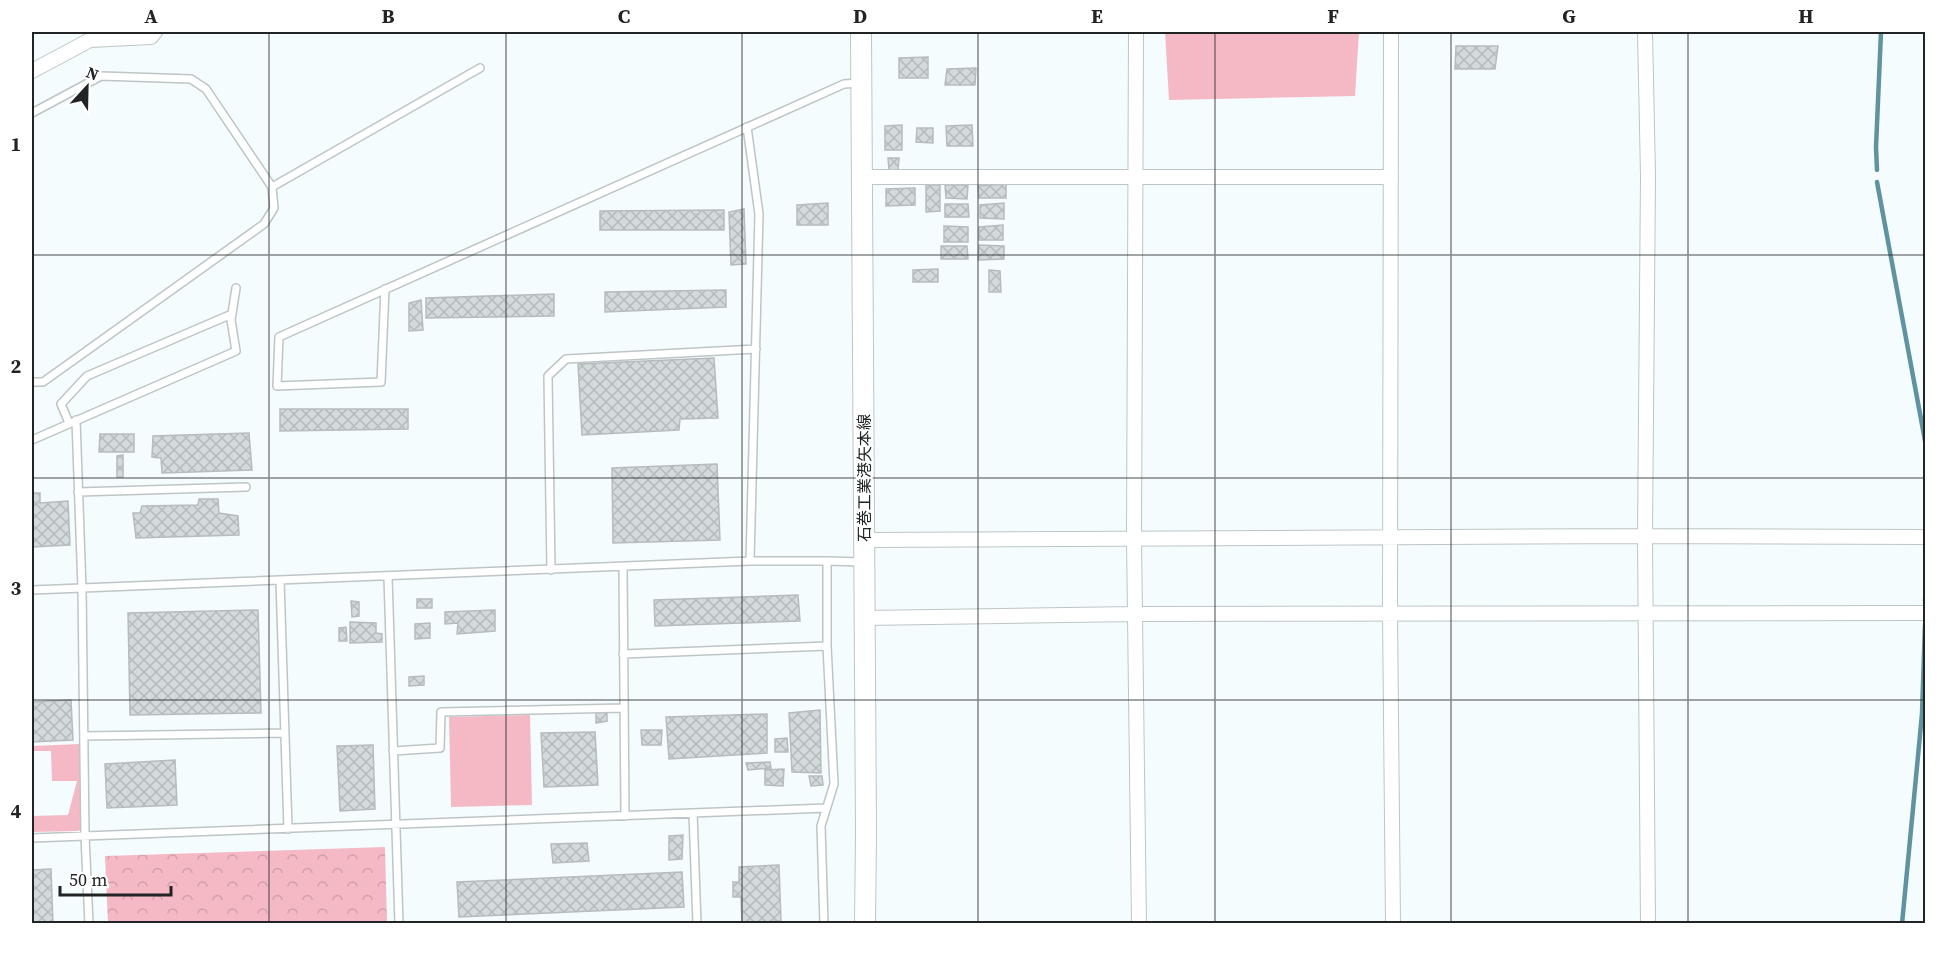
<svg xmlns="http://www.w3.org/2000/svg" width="1957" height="955" viewBox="0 0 1957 955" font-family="'Source Serif 4','Noto Sans JP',serif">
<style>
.grass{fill:#f5b9c5}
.park{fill:url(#park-crowns)}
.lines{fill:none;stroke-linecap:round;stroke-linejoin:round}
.stream{stroke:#5e939f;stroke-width:4.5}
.building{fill:url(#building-cross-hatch);stroke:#b6bcbe;stroke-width:1.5}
.service-casing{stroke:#bec5c6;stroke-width:10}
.minor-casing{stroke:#bec5c6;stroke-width:16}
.secondary-casing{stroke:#bec5c6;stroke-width:22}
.service{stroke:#fff;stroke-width:7}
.minor{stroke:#fff;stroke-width:14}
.secondary{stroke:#fff;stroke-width:20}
.grid{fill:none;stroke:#212324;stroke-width:1.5;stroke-opacity:0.55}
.labels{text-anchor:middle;stroke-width:4.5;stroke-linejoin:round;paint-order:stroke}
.street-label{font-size:16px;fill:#212324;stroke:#fff}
.neatline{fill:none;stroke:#212324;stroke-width:2}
.grid-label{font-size:20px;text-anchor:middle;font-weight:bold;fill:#212324}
</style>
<defs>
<pattern id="park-crowns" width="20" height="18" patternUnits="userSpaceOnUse" patternTransform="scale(1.5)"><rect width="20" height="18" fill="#f5b9c5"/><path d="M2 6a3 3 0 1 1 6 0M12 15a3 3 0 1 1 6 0" fill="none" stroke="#d29fa9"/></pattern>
<pattern id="building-cross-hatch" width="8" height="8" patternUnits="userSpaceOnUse" patternTransform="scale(1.5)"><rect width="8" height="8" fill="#d3dadc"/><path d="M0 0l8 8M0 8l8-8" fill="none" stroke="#b5bbbd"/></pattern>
</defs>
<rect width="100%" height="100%" fill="#f5fcfe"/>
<path class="grass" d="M1165,32H1359L1355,96L1169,100Z
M530,715L532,805L451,807L449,717Z
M80,744L82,829L78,831L32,832V816L68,815L77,781H52L51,751H32V746Z"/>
<path class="park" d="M385,847L387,923H108L105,856Z"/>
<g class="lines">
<path class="stream" d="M1877,170L1876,147L1881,32
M1877,182L1926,446
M1925,600L1926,598
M1902,924L1922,714L1925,625"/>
</g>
<path class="building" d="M1456,46H1498L1495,69H1455Z
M928,57V78H899V58Z
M976,68L975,85H945L947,69Z
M902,125V150H885V126Z
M972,125L973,146H947L946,126Z
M917,128H933V143L916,142Z
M888,158H899L898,170H889Z
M1006,184V198H979L978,186Z
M926,185H940V211L926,212Z
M945,185H968L967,199L946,198Z
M915,188V205L886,206V189Z
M828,203V225H797V205Z
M1004,203V219L980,218V205Z
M945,204H968L969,217H945Z
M744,209L746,264L731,265L729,212Z
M724,210V230H600V211Z
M1003,225V240H979V227Z
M944,226L968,227V242H944Z
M979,245L1004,246V259L978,260Z
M941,246H967L968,259H941Z
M938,269V282H913V270Z
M989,270L1000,271L1001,292H989Z
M726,290V307L605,312V292Z
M554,294V316L426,318V298Z
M421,300L423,330L409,331V303Z
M714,358L718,418L680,419L679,430L582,435L578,364Z
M280,409H408V429L280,431Z
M249,433L252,470L162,473L161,458L152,457L153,436Z
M100,434H134V452H99Z
M123,455V477H117V456Z
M717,464L720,540L613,543L612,468Z
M32,493H40V503L68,501L70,545L32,547Z
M199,499H218L219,513L238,516L239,535L136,538L133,513H140L142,506L198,505Z
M798,595L800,621L655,626L654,600Z
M417,599H432V608H417Z
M351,601L359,602V616L352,617Z
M258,610L261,713L130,715L128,613Z
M495,610V631L457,634L458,623L445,624V612Z
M350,622L376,623V633L382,634V642L350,643Z
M430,623V638L415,639V624Z
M346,627L347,641H339V628Z
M424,676V685L409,686V677Z
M71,700L73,740L32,742V702Z
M820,710L821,773L792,772L789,713Z
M607,712V721L596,723V713Z
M767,714V753L669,759L666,717Z
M641,730H662L661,745H642Z
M595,732L598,785L544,787L541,733Z
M787,738L788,752H775V739Z
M373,745L375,809L340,811L337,746Z
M175,760L177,805L107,808L105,764Z
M770,762L771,768L748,770L746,763Z
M784,769L783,786L765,785V770Z
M809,776H822L823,785L811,786Z
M683,835L682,859L669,860V836Z
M587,843L589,861L553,863L551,844Z
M779,865L781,921L742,923L741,897H733V882H739V867Z
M51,869L53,924H32V870Z
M682,872L684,907L459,917L457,882Z"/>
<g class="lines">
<defs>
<path id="service" d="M32,113L101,76L191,79L206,89L272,187L274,208L264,224L43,382H32
M747,127L759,214L750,561
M272,187L480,68
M385,289L381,382L277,386L279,337L844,84L859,83
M76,420L82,589L85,836L89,924
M69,423L61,404L87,376L232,314
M32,440L236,351L231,320L236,288
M78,492L246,487
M827,561L863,562
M623,567L625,816
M551,570L548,376L566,359L756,349
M388,577L399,924
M280,581L288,829
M32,590L750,561H827V646L834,784L821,826L824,924
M623,654L827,646
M84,736L285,733
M393,751L440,748L441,712L624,708
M693,813L697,924
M32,838L826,808"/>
<path id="minor" d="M1136,32L1134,539L1139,924
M1391,32L1390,613L1393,924
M1645,32L1648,176L1645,536L1648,924
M32,71L90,40L151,37L155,32
M863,177H1391
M864,540L1645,536L1926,537
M864,618L1135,614L1926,613"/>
<path id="secondary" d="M861,32L866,833L865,924"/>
</defs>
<use href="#service" class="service-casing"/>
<use href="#minor" class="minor-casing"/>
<use href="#secondary" class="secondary-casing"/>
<use href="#service" class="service"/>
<use href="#minor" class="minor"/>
<use href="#secondary" class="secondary"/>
</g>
<path class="grid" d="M269,32V924M506,32V924M742,32V924M978,32V924M1215,32V924M1451,32V924M1688,32V924M32,255H1926M32,478H1926M32,700H1926"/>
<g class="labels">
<g class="street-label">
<text transform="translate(864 478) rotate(-90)" y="6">石巻工業港矢本線</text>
</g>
</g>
<rect width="1957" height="955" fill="none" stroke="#ffffff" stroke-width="66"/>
<g transform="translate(87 87) rotate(22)" stroke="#ffffff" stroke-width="4.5" paint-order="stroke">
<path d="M0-4.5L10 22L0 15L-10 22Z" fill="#212324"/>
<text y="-9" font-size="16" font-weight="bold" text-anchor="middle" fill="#212324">N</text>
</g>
<path d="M60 886v9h111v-9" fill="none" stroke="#212324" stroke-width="3"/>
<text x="69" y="886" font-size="18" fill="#212324" stroke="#ffffff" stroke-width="4.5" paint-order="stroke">50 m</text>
<rect x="33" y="33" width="1891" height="889" class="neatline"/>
<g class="grid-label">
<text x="151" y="23">A</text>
<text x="388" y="23">B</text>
<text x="624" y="23">C</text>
<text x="860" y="23">D</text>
<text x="1097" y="23">E</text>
<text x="1333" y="23">F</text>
<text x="1569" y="23">G</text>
<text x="1806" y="23">H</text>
<text x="16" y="151">1</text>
<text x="16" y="373">2</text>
<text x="16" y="595">3</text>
<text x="16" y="818">4</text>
</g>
</svg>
